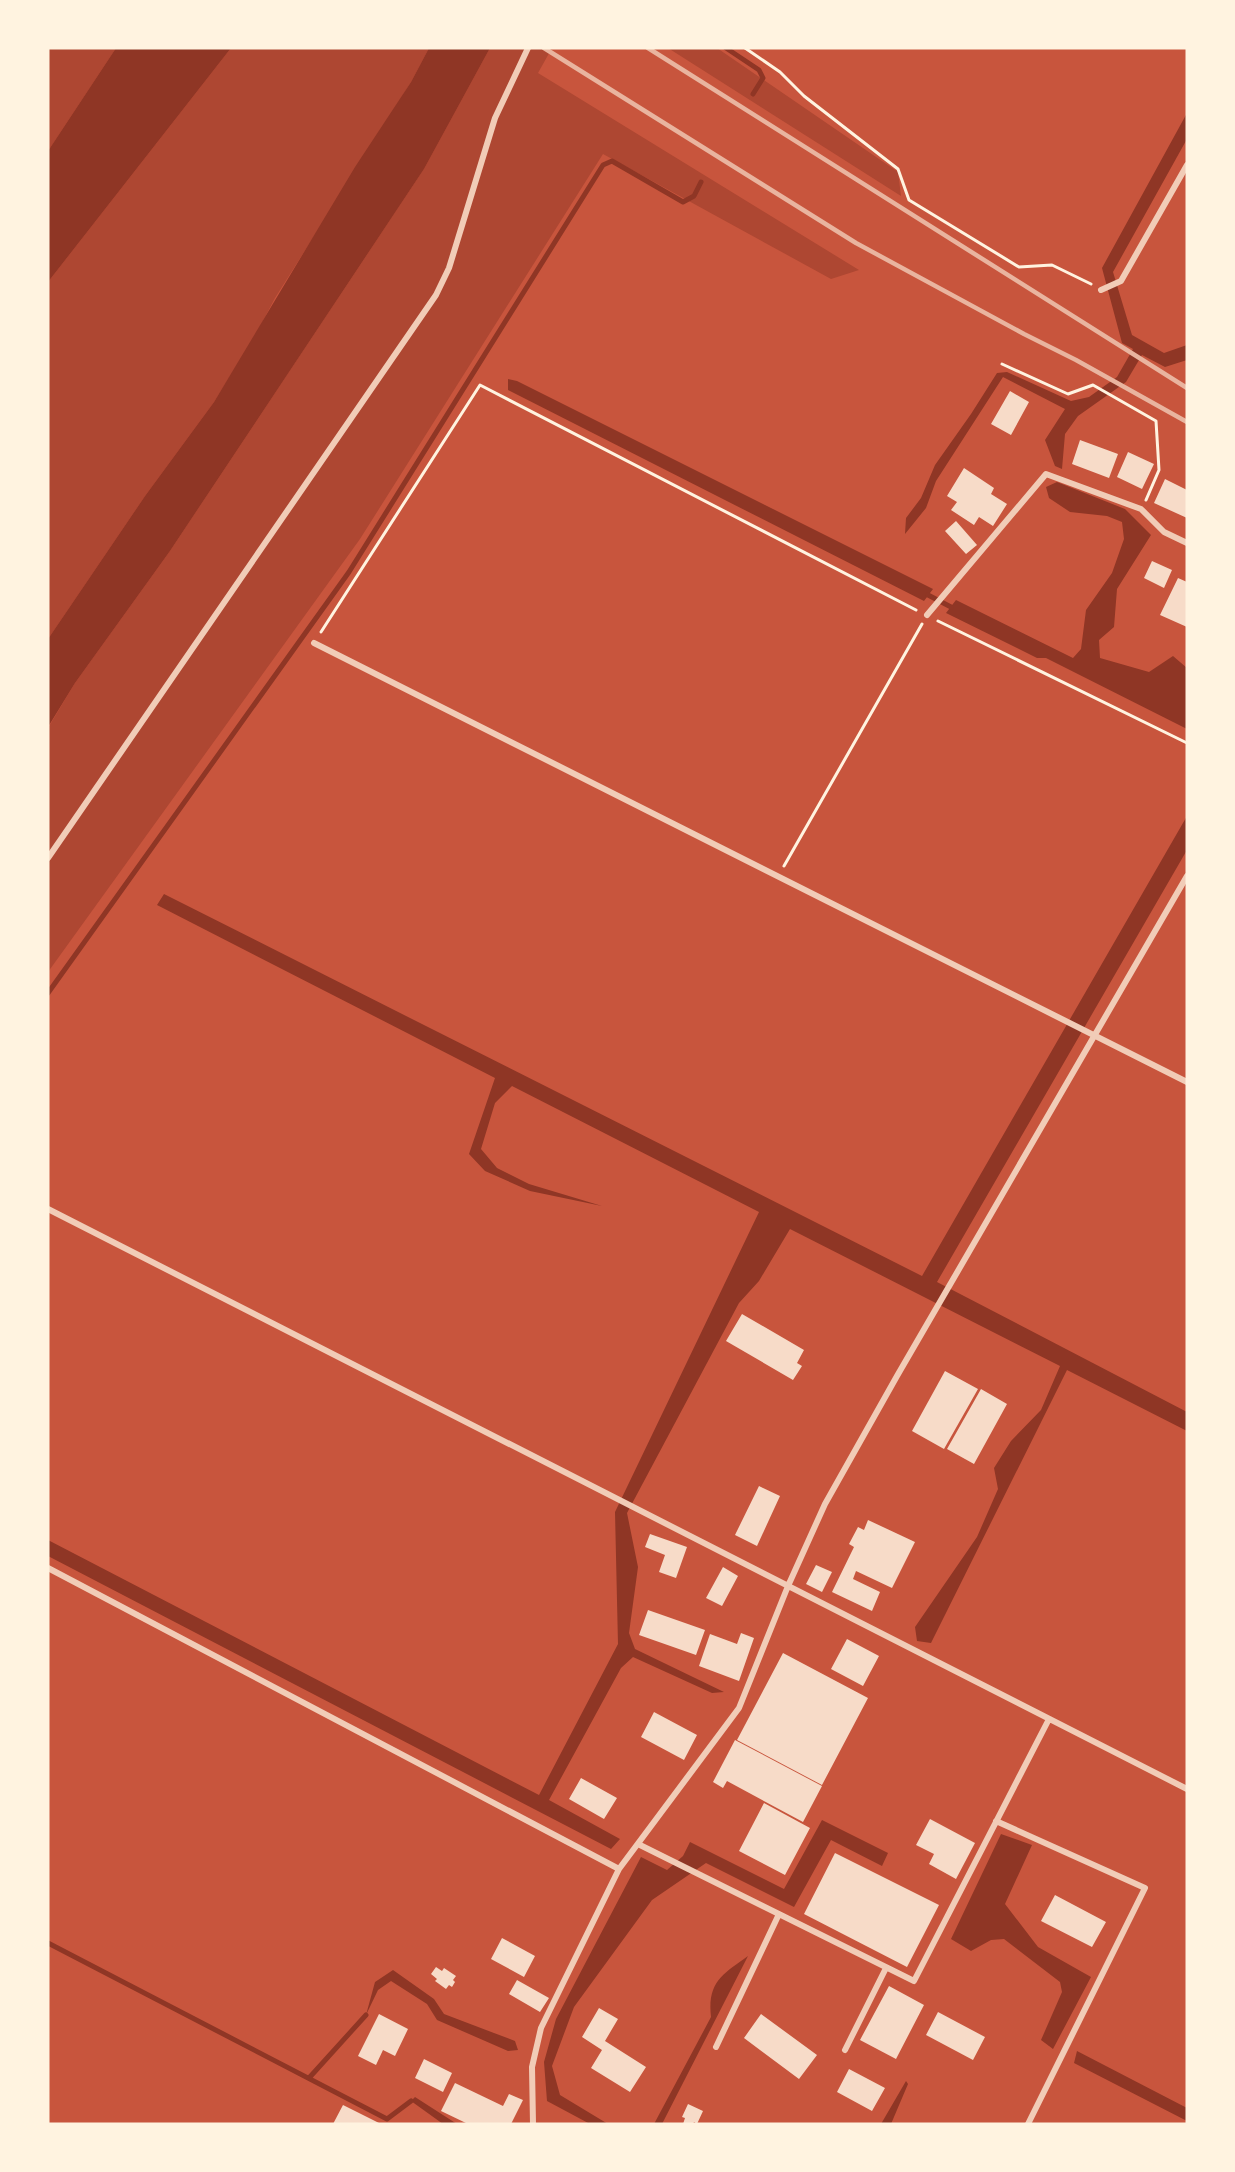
<svg xmlns="http://www.w3.org/2000/svg" width="1235" height="2172" viewBox="0 0 1235 2172" font-family="Jost,sans-serif">
<style>
.green{fill:#ae4732}
.water{fill:#8f3625}
.lines{fill:none;stroke-linecap:round;stroke-linejoin:round}
.stream{stroke:#8f3625;stroke-width:5}
.building{fill:#f7dbc8}
.path{stroke:#fff3e0;stroke-width:3}
.minor{stroke:#f1ccb7;stroke-width:6}
.rail{stroke:#e9b49f;stroke-width:4.5}
</style>
<rect width="100%" height="100%" fill="#c8553d"/>
<path class="green" d="M48,48H116L48,151Z
M231,48H429L411,82L275,298L256,334L214,402L145,496L48,639V282Z
M490,48H552L538,73L859,270L831,279L603,154L360,539L48,972V728L75,683L170,551L424,169Z
M668,48H717L898,172L901,196Z"/>
<path class="water" d="M116,48H231L48,282V151Z
M429,48H490L424,169L170,551L75,683L48,727V639L145,496L214,402L355,167L411,82Z
M1187,113V139L1113,272L1132,335L1164,353L1187,345V360L1165,367L1142,355L1126,382L1078,416L1065,434L1062,469L1055,466L1045,440L1065,409L1003,377L936,481L926,508L905,534L906,518L921,498L935,465L971,414L997,373L1007,372L1071,401L1089,397L1117,377L1133,349L1122,343L1102,268Z
M508,379L517,381L933,589L924,601L508,390Z
M1057,482L1125,509L1151,535L1117,589L1114,627L1099,640L1100,658L1149,672L1173,656L1187,668V729L1046,658H1037L946,613L956,600L1073,658L1081,649L1086,610L1112,573L1124,539L1122,522L1107,516L1070,512L1049,498L1046,487Z
M1187,816V850L937,1282L1187,1412V1431L1067,1370L931,1643L917,1641L915,1627L977,1537L998,1489L994,1468L1011,1441L1041,1410L1060,1366L790,1229L759,1281L739,1303L627,1513L638,1567L629,1633L635,1649L724,1692L712,1693L633,1657L621,1668L549,1800L620,1839L611,1849L48,1556V1540L539,1795L618,1644L615,1512L759,1212L512,1086L495,1103L481,1149L497,1168L529,1184L602,1206L530,1191L485,1171L469,1154L495,1078L157,905L164,894L922,1276Z
M822,1820L888,1853L882,1866L831,1840L794,1907L706,1863L652,1900L574,2007L552,2066L560,2095L608,2124H590L547,2101L544,2062L556,2019L641,1857L667,1870L683,1856L690,1842L784,1889Z
M1001,1834L1032,1845L1005,1904L1038,1947L1091,1977L1053,2049L1041,2040L1062,1992L1060,1982L1004,1939L991,1940L971,1951L951,1939Z
M748,1956L662,2124H654L711,2017C707,1982 723,1974 748,1956Z
M393,1970L434,1999L444,2014L515,2041L518,2050L508,2051L437,2020L427,2004L391,1981L378,1990L366,2015L375,1982Z
M1077,2051L1187,2108V2121L1074,2063Z
M906,2081L908,2084L891,2124H881Z
M415,2097L457,2124H443L411,2101Z"/>
<g class="lines">
<path class="stream" d="M726,48L759,70L763,78L753,94
M928,595L951,607
M48,993L349,572L603,165L612,161L683,202L694,196L701,182
M48,1943L387,2119L411,2101
M309,2078L366,2015"/>
</g>
<path class="building" d="M1010,391L1029,402L1011,435L991,424Z
M1080,440L1118,454L1109,478L1072,464Z
M1128,452L1154,464L1142,489L1117,477Z
M964,468L994,488L991,494L1007,504L993,526L979,517L974,525L951,510L957,502L947,496Z
M1165,479L1187,490V518L1154,503Z
M956,521L977,545L966,554L945,531Z
M1152,561L1172,570L1164,588L1144,578Z
M1178,578L1187,582V627L1160,615Z
M742,1314L804,1350L797,1363L802,1366L793,1380L726,1341Z
M945,1371L978,1389L944,1449L912,1431Z
M981,1389L1007,1404L974,1464L947,1449Z
M759,1486L780,1496L757,1546L735,1535Z
M868,1520L915,1542L892,1588L856,1571L853,1579L880,1592L872,1611L832,1592L854,1547L849,1544L858,1527L864,1530Z
M650,1534L687,1547L676,1578L659,1572L665,1555L645,1547Z
M816,1565L832,1572L822,1592L806,1584Z
M723,1567L738,1576L722,1606L706,1598Z
M648,1610L705,1630L696,1655L639,1635Z
M741,1633L754,1638L739,1681L699,1666L710,1634L737,1644Z
M847,1639L879,1656L863,1686L831,1669Z
M783,1653L868,1698L822,1785L737,1740Z
M654,1712L697,1735L684,1760L641,1737Z
M735,1740L822,1786L803,1822L727,1781L723,1788L713,1782Z
M581,1778L617,1798L604,1819L569,1799Z
M764,1803L810,1828L785,1875L739,1851Z
M930,1819L975,1843L956,1879L929,1864L934,1854L916,1845Z
M835,1853L939,1905L907,1967L804,1914Z
M1055,1895L1106,1922L1092,1947L1041,1921Z
M502,1938L535,1956L524,1977L491,1959Z
M436,1967L442,1971L444,1968L456,1976L453,1980L455,1982L452,1987L449,1985L446,1989L435,1981L437,1979L431,1974Z
M517,1980L549,1998L540,2012L509,1994Z
M889,1986L924,2005L896,2059L860,2040Z
M599,2008L618,2019L605,2041L646,2067L630,2092L591,2068L602,2050L582,2037Z
M938,2012L985,2037L973,2060L926,2035Z
M379,2014L408,2029L395,2056L383,2050L376,2065L358,2056Z
M761,2014L817,2055L799,2079L744,2038Z
M424,2059L452,2073L443,2092L415,2078Z
M849,2069L885,2088L872,2111L837,2092Z
M455,2083L503,2106L509,2094L523,2100L511,2124H468L441,2111Z
M688,2104L703,2111L697,2124L694,2122L693,2124H683L685,2118L682,2117Z
M343,2105L381,2124H333Z"/>
<g class="lines">
<path class="path" d="M745,48L780,72L804,96L898,169L909,200L1019,267L1052,265L1091,284
M1002,364L1068,394L1093,385L1156,421L1159,470L1146,500
M938,621L1187,743
M321,632L480,385L916,610
M784,866L922,624"/>
<path class="minor" d="M1101,290L1121,281L1187,165
M927,615L1046,474L1141,509L1164,532L1187,543
M314,643L1187,1082
M48,858L436,295L449,268L495,118L528,48
M48,1209L1187,1789
M48,1568L619,1869
M996,1821L1145,1888L1028,2124
M638,1844L914,1981L1049,1719
M716,2047L779,1914
M845,2050L886,1968
M533,2124L532,2067L541,2028L619,1869L739,1708L788,1586L825,1504L897,1376L1187,876"/>
<path class="rail" d="M544,48L856,243L1024,334L1076,360L1187,422
M648,48L1187,388"/>
</g>
<rect width="1235" height="2172" fill="none" stroke="#fff3e0" stroke-width="99"/>
</svg>
